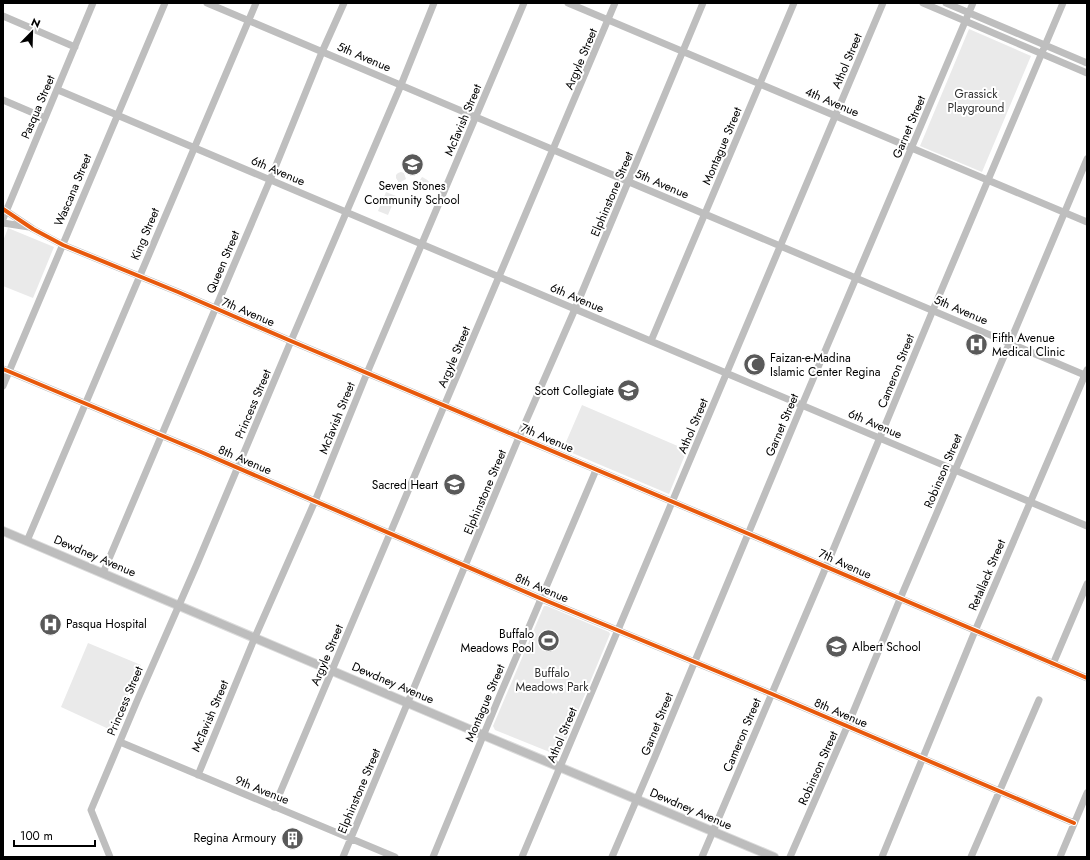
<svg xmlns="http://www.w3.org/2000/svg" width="1090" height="860" viewBox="0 0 1090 860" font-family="Jost,sans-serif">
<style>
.green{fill:#eaeaea}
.water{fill:#bcbcbc}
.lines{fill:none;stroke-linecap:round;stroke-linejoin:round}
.major-casing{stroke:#dbdbdb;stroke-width:10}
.minor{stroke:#bebebe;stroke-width:7}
.major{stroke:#bdbdbd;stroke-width:8}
.cycleway-casing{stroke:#fff;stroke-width:6}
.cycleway{stroke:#e8590c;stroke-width:4}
.labels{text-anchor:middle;stroke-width:4;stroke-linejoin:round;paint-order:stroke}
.street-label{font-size:12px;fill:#000;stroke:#fff}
.park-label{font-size:12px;fill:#2f2f2f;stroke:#fff}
.poi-label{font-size:12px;fill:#000;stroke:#fff;text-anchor:start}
</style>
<rect width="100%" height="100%" fill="#fff"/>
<path class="green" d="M969,29L1031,56L982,172L920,146Z
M401,172L404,173L406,179L399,183L396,178V175L398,173Z
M422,177C428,180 433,183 429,190L427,191L418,183Z
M386,192L396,196L388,215L378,211Z
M8,228L54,247L33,298L3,286V241Z
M582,405L687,450L669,494L563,449Z
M544,606H547L609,632L610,634L561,752L557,755L495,730L493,726Z
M88,643L141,665L113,731L61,707Z"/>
<path class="water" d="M547,630L558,635L551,652L540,647Z"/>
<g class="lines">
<defs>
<path id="major" d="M3,531L483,735L774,857"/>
</defs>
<use href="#major" class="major-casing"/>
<path class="minor" d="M207,3L1087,376
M568,3L1087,222
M923,3L1087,73
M946,3L1087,63
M3,16L75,47
M58,90L1087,526
M3,100L45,118
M3,209L33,229L63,245L178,292L291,341L749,534L1087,678
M3,219L93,3
M3,223L29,227
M651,341L794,3
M3,369L201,452L542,599L772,694L1074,823
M3,386L165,3
M27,541L256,3
M103,573L270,180L322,52L344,3
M1053,664L1087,584
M120,742L395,857
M198,775L255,637L315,501L367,373L524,3
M274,807L615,3
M110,857L91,810L137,701L197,564L291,341L401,85L434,3
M343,857L519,437L575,309L703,3
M433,857L500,695L596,470
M522,857L883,3
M612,857L654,759L802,405L973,3
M702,857L826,567L933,310L1063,3
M790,857L847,727L900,599L1010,342L1087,159
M882,857L975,631L1087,370
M971,857L1039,700
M1060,857L1087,793"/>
<use href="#major" class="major"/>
<defs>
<path id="cycleway" d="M3,209L33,229L63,245L178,292L291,341L749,534L1087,678
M3,369L201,452L542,599L772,694L1074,823"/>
</defs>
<use href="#cycleway" class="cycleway-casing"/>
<use href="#cycleway" class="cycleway"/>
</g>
<defs>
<symbol id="school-disc" viewBox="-11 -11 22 22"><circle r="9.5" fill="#595959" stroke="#fff"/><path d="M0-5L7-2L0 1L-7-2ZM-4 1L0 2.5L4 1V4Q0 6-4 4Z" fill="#fff"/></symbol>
<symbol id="hospital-disc" viewBox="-11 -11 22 22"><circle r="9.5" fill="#595959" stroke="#fff"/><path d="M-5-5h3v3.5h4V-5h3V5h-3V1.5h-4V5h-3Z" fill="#fff"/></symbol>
<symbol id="mosque-disc" viewBox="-11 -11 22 22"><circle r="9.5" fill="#595959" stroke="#fff"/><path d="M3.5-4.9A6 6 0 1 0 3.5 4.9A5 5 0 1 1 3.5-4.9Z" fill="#fff"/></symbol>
<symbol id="stadium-disc" viewBox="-11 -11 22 22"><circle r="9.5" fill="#595959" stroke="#fff"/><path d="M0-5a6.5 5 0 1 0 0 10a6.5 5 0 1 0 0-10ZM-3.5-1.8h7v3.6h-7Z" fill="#fff"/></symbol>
<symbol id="building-disc" viewBox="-11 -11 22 22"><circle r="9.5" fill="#595959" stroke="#fff"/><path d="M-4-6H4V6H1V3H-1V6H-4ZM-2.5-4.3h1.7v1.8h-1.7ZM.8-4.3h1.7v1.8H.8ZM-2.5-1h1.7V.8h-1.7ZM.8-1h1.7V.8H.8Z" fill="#fff"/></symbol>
</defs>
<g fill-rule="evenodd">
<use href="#school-disc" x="400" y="152" width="25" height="25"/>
<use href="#hospital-disc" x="964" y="332" width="25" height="25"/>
<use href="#mosque-disc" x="742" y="352" width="25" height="25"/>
<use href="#school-disc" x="616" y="378" width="25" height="25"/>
<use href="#school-disc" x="442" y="472" width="25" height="25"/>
<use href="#hospital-disc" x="38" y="612" width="25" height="25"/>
<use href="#stadium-disc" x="536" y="628" width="25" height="25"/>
<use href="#school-disc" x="824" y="634" width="25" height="25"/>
<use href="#building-disc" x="280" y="826" width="25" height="25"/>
</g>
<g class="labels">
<g class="street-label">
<text transform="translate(364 57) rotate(23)" y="4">5th Avenue</text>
<text transform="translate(581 59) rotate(-67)" y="4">Argyle Street</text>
<text transform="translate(847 61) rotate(-67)" y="4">Athol Street</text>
<text transform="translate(832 102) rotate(23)" y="4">4th Avenue</text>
<text transform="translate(38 107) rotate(-67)" y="4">Pasqua Street</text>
<text transform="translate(463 120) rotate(-67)" y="4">McTavish Street</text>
<text transform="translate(909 127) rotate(-67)" y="4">Garnet Street</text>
<text transform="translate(722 146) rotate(-67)" y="4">Montague Street</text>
<text transform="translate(278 171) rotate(23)" y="4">6th Avenue</text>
<text transform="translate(662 184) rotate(23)" y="4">5th Avenue</text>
<text transform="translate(73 190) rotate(-67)" y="4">Wascana Street</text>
<text transform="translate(612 194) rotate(-67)" y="4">Elphinstone Street</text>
<text transform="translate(145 234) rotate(-67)" y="4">King Street</text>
<text transform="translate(223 262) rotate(-67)" y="4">Queen Street</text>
<text transform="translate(577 298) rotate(23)" y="4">6th Avenue</text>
<text transform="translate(961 310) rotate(23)" y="4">5th Avenue</text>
<text transform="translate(248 312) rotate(23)" y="4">7th Avenue</text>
<text transform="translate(454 357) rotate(-67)" y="4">Argyle Street</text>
<text transform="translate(896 371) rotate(-68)" y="4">Cameron Street</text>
<text transform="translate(253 404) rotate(-67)" y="4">Princess Street</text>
<text transform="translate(337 418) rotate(-68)" y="4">McTavish Street</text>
<text transform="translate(875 424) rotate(23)" y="4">6th Avenue</text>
<text transform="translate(782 425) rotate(-67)" y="4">Garnet Street</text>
<text transform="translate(693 426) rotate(-67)" y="4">Athol Street</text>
<text transform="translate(547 438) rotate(23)" y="4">7th Avenue</text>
<text transform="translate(245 460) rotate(23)" y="4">8th Avenue</text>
<text transform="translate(943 471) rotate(-67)" y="4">Robinson Street</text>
<text transform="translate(485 492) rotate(-67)" y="4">Elphinstone Street</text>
<text transform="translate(95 556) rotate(23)" y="4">Dewdney Avenue</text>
<text transform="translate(845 564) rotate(24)" y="4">7th Avenue</text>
<text transform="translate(987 575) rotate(-67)" y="4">Retallack Street</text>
<text transform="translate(542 588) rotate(23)" y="4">8th Avenue</text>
<text transform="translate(327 655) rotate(-67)" y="4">Argyle Street</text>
<text transform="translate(393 683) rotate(23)" y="4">Dewdney Avenue</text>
<text transform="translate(125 701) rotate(-67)" y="4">Princess Street</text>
<text transform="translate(485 703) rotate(-67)" y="4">Montague Street</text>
<text transform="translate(841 713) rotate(23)" y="4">8th Avenue</text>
<text transform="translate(210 716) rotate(-67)" y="4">McTavish Street</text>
<text transform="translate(657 724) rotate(-68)" y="4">Garnet Street</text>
<text transform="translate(562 735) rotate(-67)" y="4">Athol Street</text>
<text transform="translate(742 735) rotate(-67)" y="4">Cameron Street</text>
<text transform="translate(818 768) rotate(-66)" y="4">Robinson Street</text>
<text transform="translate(262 790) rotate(22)" y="4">9th Avenue</text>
<text transform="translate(359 791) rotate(-67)" y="4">Elphinstone Street</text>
<text transform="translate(691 809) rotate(23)" y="4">Dewdney Avenue</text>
</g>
<g class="park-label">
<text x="976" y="98">Grassick<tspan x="976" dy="14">Playground</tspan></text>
<text x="552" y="677">Buffalo<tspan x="552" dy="14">Meadows Park</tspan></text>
</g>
<g class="poi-label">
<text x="412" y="190" text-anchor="middle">Seven Stones<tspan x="412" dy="14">Community School</tspan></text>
<text x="992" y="342">Fifth Avenue<tspan x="992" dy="14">Medical Clinic</tspan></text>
<text x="770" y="362">Faizan-e-Madina<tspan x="770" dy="14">Islamic Center Regina</tspan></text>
<text x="614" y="395" text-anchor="end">Scott Collegiate</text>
<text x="438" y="489" text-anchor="end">Sacred Heart</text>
<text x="66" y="628">Pasqua Hospital</text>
<text x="534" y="638" text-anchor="end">Buffalo<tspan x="534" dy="14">Meadows Pool</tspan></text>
<text x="852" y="651">Albert School</text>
<text x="276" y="842" text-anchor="end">Regina Armoury</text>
</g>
</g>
<rect width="1090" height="860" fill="none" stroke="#000000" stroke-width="8"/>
<g transform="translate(32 32) rotate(23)" stroke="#ffffff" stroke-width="3" paint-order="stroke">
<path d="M0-3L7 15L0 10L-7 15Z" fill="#000000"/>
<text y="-6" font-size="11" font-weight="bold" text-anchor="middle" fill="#000000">N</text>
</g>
<path d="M14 840v6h81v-6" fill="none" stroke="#000000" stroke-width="2"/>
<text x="20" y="840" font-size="12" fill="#000000" stroke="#ffffff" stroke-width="3" paint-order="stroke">100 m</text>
</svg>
